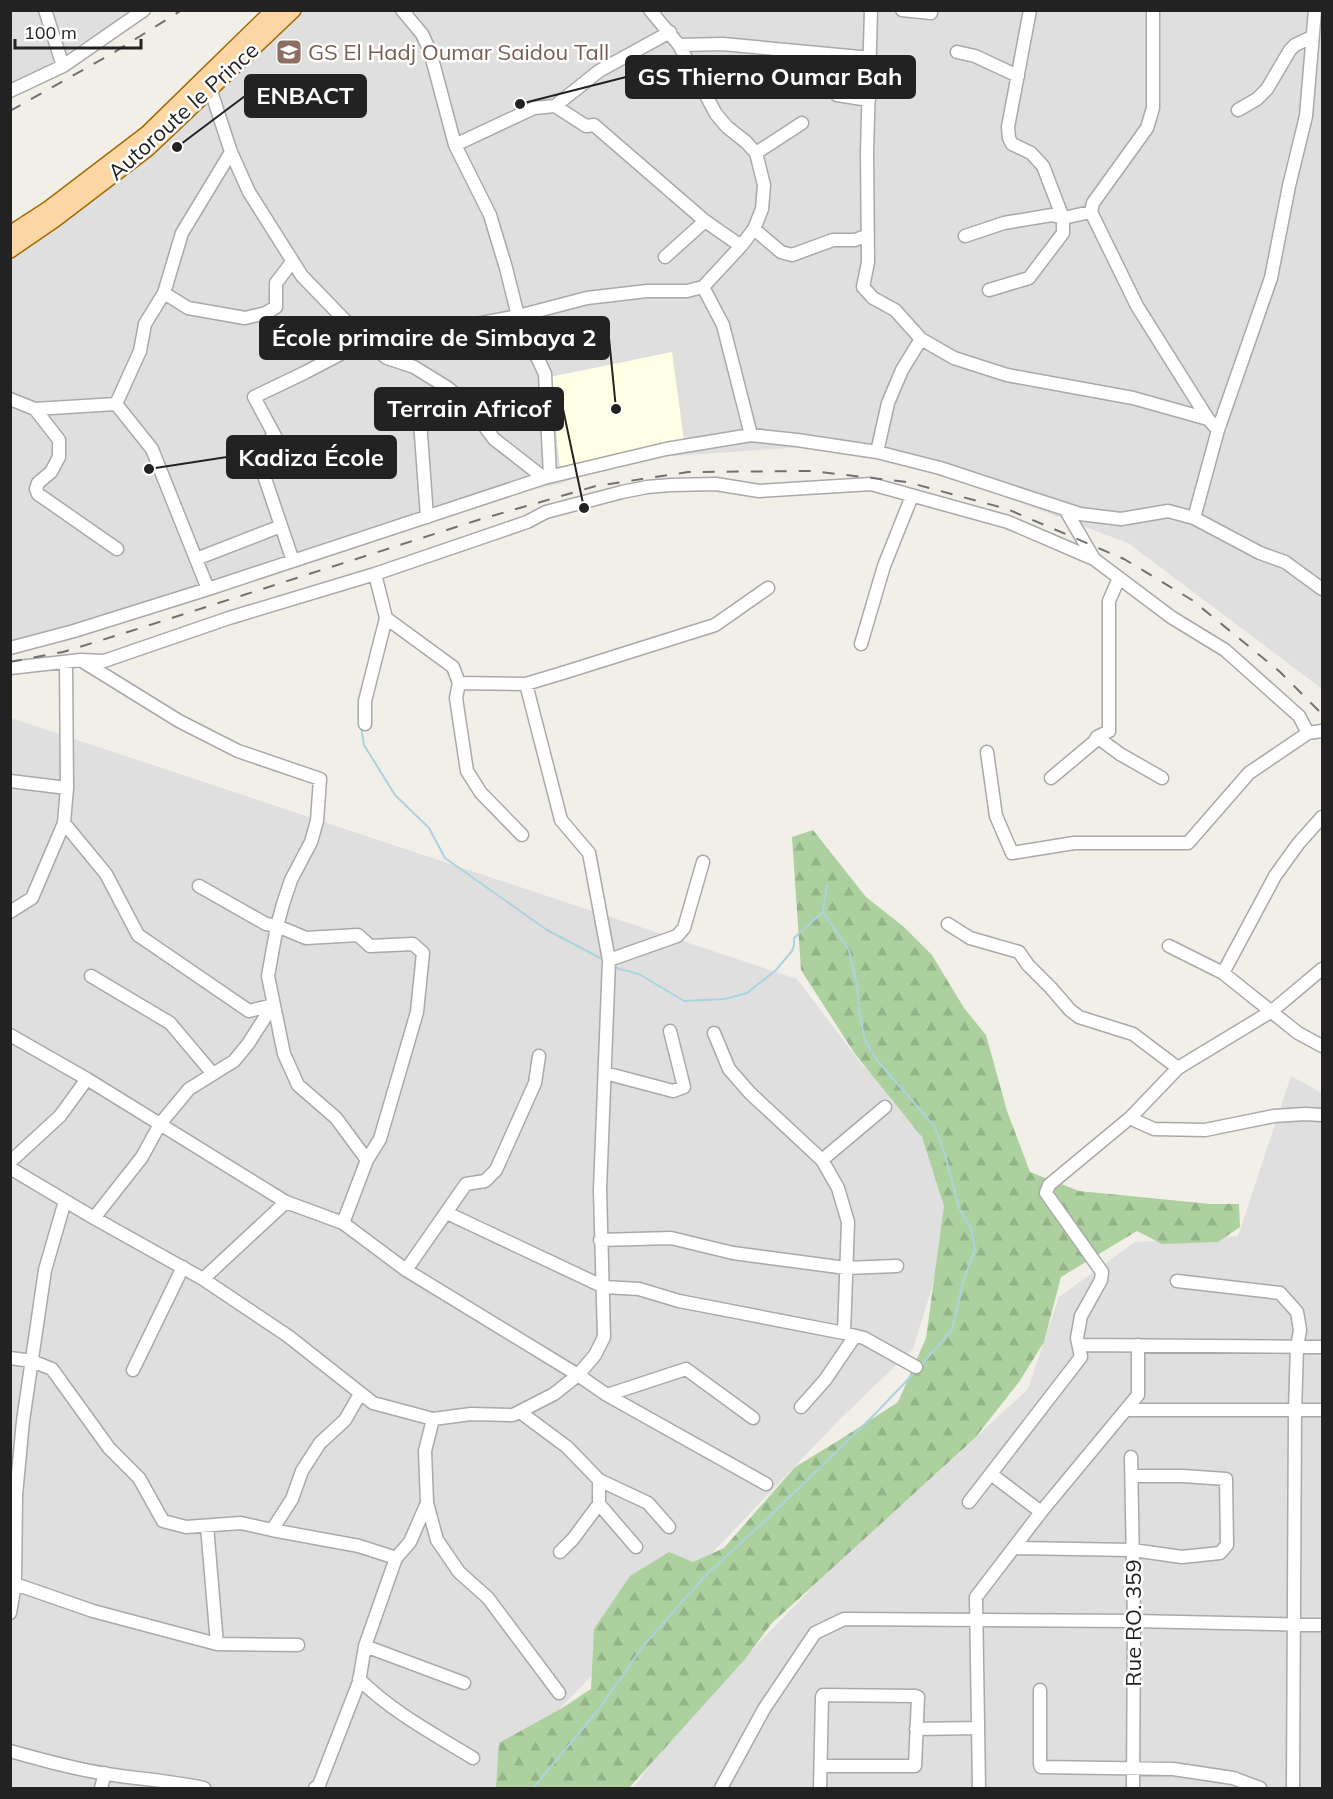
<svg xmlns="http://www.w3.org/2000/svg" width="1333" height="1799" viewBox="0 0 1333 1799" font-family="Mulish,sans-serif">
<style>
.residential{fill:#e0dfdf}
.education{fill:#ffffe5}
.forest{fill:url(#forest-firs)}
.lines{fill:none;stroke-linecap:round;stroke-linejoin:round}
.stream{stroke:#aad3df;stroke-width:2}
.minor-casing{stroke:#a9a9a9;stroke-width:15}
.major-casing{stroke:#a06b00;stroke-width:18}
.minor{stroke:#fff;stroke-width:12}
.major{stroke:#fcd6a4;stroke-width:15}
.rail{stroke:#707070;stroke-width:2;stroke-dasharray:12 12;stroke-linecap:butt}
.labels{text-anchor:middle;stroke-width:5;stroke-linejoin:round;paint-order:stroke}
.education-label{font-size:22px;fill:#785e54;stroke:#fff;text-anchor:start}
.street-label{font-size:22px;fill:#222;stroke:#fff}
.leader{fill:none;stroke:#222;stroke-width:2}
.callout-dot{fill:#222;stroke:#fff;stroke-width:2}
.callout{fill:#222;stroke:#222;stroke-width:2}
.callout-label{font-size:24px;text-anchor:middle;font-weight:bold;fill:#fff}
</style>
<defs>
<pattern id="forest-firs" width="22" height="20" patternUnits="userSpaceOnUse" patternTransform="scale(1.5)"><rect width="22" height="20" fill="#add19e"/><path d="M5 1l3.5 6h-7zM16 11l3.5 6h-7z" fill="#95b388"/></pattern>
</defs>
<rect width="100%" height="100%" fill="#f2efe9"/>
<path class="residential" d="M11,11H133L69,51L11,95Z
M303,11H1322V689L1128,543L861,443L631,459L607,465L563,483L379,526L64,642L11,648L10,253L130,170Z
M11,718L797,979L863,1066L915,1108L949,1208L944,1249L913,1349L838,1421L715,1550L560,1708L502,1788H11Z
M1291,1076L1322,1093V1788H633L682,1723L834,1565L944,1467L1028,1389L1059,1297L1135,1242L1238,1236Z"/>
<path class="education" d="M672,352L684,441L560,468L550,377Z"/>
<path class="forest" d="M813,830L866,897L904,927L932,955L964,1008L986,1035L1007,1111L1030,1172L1079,1191L1211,1204H1239L1240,1227L1218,1242L1162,1244L1137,1231L1061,1277L1044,1342L1019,1382L975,1438L771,1624L746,1658L629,1788H496L499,1743L562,1708L591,1689L594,1629L630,1576L669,1552L693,1562L724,1548L795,1467L841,1439L898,1402L926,1338L944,1206L922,1137L855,1054L801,970L792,837Z"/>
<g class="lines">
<path class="stream" d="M361,727L364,745L395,795L429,828L445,858L547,930L602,959
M827,885L823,912L849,950L857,985L859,1013L865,1040L876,1059L935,1127L946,1158L959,1208L971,1228L975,1250L963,1282L952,1330L921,1365
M616,968L639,974L684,1001L725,999L747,993L776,970L792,951L794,945V938L823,912
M533,1788L599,1709L644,1645L705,1576L770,1516L874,1415L915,1372"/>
<defs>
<path id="minor" d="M45,10L63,66
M402,10L422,34L430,51L455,145L490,215L506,268L518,316L545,374L550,476
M871,10L867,152L868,262L863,287L873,298L895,310L921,339L902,370L888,403L877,452
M902,10L931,13
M1153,10V108L1147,128L1093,203L1091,212L1137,306L1208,419L1218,430
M1315,10L1306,116L1289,186L1271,278L1218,430L1194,518L1260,553L1285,562L1322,589
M679,45L723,44L871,58
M957,52L975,56L1018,76
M10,91L63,66L144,10
M211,91L231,152L249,192L302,276L365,341L306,372L254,397L275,436L255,449L293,561
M837,95L869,100
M555,106L586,126L594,125L705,221L741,246
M1238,110L1257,99L1267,89L1290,50L1295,45L1312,37
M455,145L534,108L555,106L599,71L670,32
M756,153L802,123
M754,229L781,252L792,255L833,240H855L868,235
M965,236L1004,223L1052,215L1063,218L1091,212
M665,257L705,221
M703,287L723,325L751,435
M989,290L1029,278L1063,233V218L1043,166L1031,153L1012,144L1009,138L1008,127L1030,10
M164,293L188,308L245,318L266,313L276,307V283L292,262
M470,325L518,316L587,298L647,291H687L703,287L741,246L754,229L762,209L764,185L756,153L746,142L727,127L716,114L679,45L650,10
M921,339L954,358L1007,375L1133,398L1208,419
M365,341L371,340L378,351L387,358L414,367L448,388L470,407L494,439L544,478
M10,399L35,409L116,404L140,351L145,324L164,293L182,233L231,152
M116,404L152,449L208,589
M35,409L59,440V457L51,472L38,483L36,489L38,494L117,549
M420,421L427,517
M1065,509L1094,559
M196,559L281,526
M386,618L453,667L459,683L526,684L569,671L715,625L768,588
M861,644L884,566L912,496
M10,648L74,631L208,589L544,478L666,449L751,435L797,440L877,452L940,468L1080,514L1121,519L1168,511L1194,518
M82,661L179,721L238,751L320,779L317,821L311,842L291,880L283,904L277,926L268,976L284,1054L298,1085L336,1118L367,1160
M10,668L81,660L104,661L229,618L375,574L527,522L546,512L622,492L647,487L671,485L716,484L759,491L871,484L1008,522L1094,559L1171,617L1225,650L1299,716L1308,733L1322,731
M459,683L456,698L467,771L481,793L522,835
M365,724V701L386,618L375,574
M1097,737L1120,754L1162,778
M987,752L996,816L1012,853L1074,843H1188L1249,773L1308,733
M1051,778L1094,742L1097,737L1109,731V601L1119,578
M10,781L67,788
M64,823L106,874L138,935L249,1011L273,1005
M199,886L266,924L277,926L306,938L358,935L370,946L413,944L423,953L417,1012L380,1139L367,1160L343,1223
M10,912L32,898L64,823L67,788L66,663
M948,924L970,938L1019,952L1028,965L1051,988L1070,1010L1079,1017L1133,1034L1178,1068
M1169,946L1223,973L1275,876L1298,844L1322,817
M609,960L677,936L684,928L703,862
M1223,973L1298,1033L1322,1046
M91,976L170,1023L213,1074
M714,1033L729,1069L750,1093L822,1160L838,1188L848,1222L844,1333
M10,1035L87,1079L286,1202L343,1223L406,1270L578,1375L607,1395L766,1484
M605,1073L673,1091L684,1087L670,1031
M1131,1117L1136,1121L1154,1129L1205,1130L1274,1116L1305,1114L1322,1115
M822,1160L885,1107
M10,1162L60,1116L87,1079
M10,1168L94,1218L203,1279L288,1336L373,1403L433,1419L471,1414L513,1415L554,1394L578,1375L595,1355L604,1337L600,1190L609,960L589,853L561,820L526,684
M447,1213L604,1287L639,1289L679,1301L844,1333L864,1338L916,1367
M94,1218L142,1157L160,1124L189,1089L234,1061L248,1044L273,1005
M600,1240L671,1238L733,1253L846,1268L897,1266
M406,1270L466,1184L485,1181L496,1170L535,1083L539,1056
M203,1279L286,1202
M1177,1281L1280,1293L1297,1312L1300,1330L1297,1347L1295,1410L1293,1788
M1080,1345L1322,1347
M10,1358L32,1361L52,1369L109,1448L139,1478L163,1521L186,1527L241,1523L272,1530L359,1546L396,1558
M133,1370L183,1267
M607,1395L686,1369L753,1418
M801,1407L825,1380L855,1336
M1127,1410H1322
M520,1412L567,1447L599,1480V1504L636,1547
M433,1419L425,1451L427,1503L437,1540L459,1572L488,1598L559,1693
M1131,1457L1134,1621L1133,1788
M991,1474L1041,1512
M599,1480L648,1503L669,1527
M969,1502L1081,1357L1077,1338L1081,1316L1101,1280L1102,1272L1046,1193L1049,1185L1131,1117L1178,1068L1272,1011L1322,969
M207,1526L217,1644
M272,1530L292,1499L302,1471L320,1443L345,1420L360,1394
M1014,1548L1133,1550L1182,1557L1220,1553L1227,1545L1226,1479L1183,1476H1132
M560,1552L573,1539L599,1504
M15,1584L93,1611L217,1644L298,1645
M10,1613L15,1584L16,1495L23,1421L45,1270L65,1201
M365,1646L464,1683
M359,1679C392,1712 434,1734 473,1758
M1040,1690V1764L1041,1767L1173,1769L1233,1778L1260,1788
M916,1729L978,1728
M10,1751C42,1760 74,1769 107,1774C139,1779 172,1781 204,1788
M101,1788L105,1773
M315,1788L319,1785L359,1682L365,1646L396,1558L410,1542L427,1503
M721,1788L764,1709L815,1633L844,1619L1134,1621L1322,1625
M820,1788L822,1697L823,1695L916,1696L918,1697L915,1766H821
M979,1788L976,1597L1041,1512L1138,1395V1345"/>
<path id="major" d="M10,234L50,208L147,134L274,10
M10,250L55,219L148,148L293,10"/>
</defs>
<use href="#minor" class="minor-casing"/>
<use href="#major" class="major-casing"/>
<use href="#minor" class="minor"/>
<use href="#major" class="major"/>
<path class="rail" d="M10,111L113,53L182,10
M10,662L63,652L131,631L478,520L596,486L688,472L811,471L907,482L1007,509L1124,559L1192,600L1279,671L1322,714"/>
</g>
<defs>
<symbol id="school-square" viewBox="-11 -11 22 22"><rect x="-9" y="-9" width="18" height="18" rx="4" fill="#8d6e63" stroke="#fff"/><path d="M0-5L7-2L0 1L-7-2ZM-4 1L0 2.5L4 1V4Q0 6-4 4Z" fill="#fff"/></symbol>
</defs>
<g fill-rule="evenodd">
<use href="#school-square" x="274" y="37" width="30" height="30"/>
</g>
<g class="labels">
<g class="education-label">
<text x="308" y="60">GS El Hadj Oumar Saidou Tall</text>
</g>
<g class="street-label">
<text transform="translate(183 111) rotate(-42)" y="8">Autoroute le Prince</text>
<text transform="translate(1133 1623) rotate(-90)" y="8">Rue RO. 359</text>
</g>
</g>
<path class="leader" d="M520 104L626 77M177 147L245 96M616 409L609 338M584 508L563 409M149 469L227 457"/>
<g class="callout-dot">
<circle cx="520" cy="104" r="6"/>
<circle cx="177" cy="147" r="6"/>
<circle cx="616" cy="409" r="6"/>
<circle cx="584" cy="508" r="6"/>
<circle cx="149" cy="469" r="6"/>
</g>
<g class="callout">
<rect x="626" y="56" width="289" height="42" rx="6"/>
<rect x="245" y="75" width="121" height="42" rx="6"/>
<rect x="260" y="317" width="349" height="42" rx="6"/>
<rect x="375" y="388" width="188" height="42" rx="6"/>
<rect x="227" y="436" width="169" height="42" rx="6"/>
</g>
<g class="callout-label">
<text x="770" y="85">GS Thierno Oumar Bah</text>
<text x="305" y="104">ENBACT</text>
<text x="434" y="346">École primaire de Simbaya 2</text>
<text x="469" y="417">Terrain Africof</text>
<text x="311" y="466">Kadiza École</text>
</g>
<rect width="1333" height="1799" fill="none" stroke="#222222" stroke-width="24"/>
<path d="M15 39v9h126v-9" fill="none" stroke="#222222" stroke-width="3"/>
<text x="24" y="39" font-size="18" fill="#222222" stroke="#ffffff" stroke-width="4.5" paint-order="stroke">100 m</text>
</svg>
